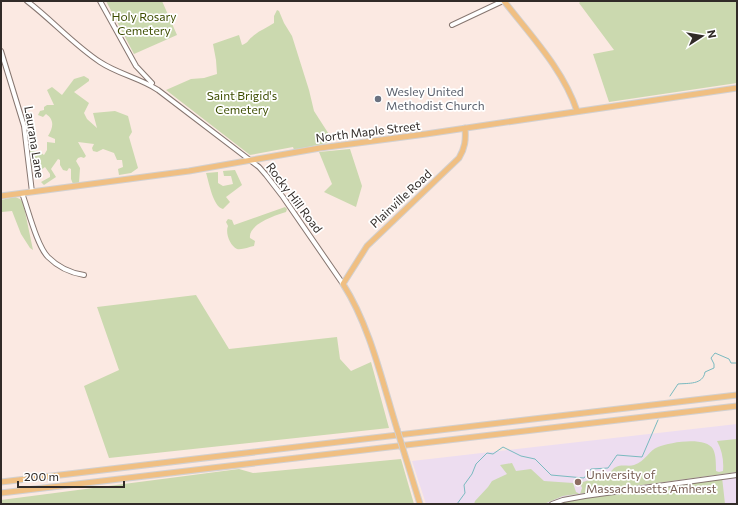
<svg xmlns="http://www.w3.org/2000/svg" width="738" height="505" viewBox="0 0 738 505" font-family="Commissioner,sans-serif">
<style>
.education{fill:#edddf0}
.green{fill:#cbd9af}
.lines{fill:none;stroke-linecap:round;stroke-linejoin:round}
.stream{stroke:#7abac0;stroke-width:1}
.minor-casing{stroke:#867670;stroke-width:6}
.major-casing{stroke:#d2d0d0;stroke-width:7}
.minor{stroke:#fff;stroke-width:4}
.major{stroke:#f0bf82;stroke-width:5}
.major-bridge-casing{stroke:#d2d0d0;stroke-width:7;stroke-linecap:butt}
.major-bridge{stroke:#f0bf82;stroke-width:5}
.worship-dot{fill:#6b7280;stroke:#fff;stroke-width:1.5}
.education-dot{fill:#8d6e63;stroke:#fff;stroke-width:1.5}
.labels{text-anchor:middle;stroke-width:3.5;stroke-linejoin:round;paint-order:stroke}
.park-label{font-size:12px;fill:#3d4d00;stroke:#fff}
.worship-label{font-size:12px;fill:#5b616d;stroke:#fff;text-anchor:start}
.street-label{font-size:12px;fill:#312b28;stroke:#fff}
.education-label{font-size:12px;fill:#785e54;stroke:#fff;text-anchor:start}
</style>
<rect width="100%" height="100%" fill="#fbe9e2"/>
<path class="education" d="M737,424V504H426L412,461Z"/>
<path class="green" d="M106,1H162L177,35L134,54Z
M581,1H737V83L609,102L593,54L614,50L579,3Z
M277,10L279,11L284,23L292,36L309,90L314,111L332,139L327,143L294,150L293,147L250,155L166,90L191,79L204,78L217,74L216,60L213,44L239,35L242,45C248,43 248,40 252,37C258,31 267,28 274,23V16Z
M84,76L89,79V81L74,92L89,103L84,113L87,119L97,128L93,113L115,111L128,116L132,132L129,137L138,168L131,173L119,175L118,169L123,167L122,160H117L114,153L103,149L97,152L93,151L92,148L94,144L78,142L86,156L84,158L81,157L78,158L76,161L80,168L79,183L76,185L73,184L71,179V169L69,168L67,171L63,170L60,165V160L58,159L51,169L56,177L44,185L41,182L50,177V174L45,167L41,170L32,167L30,150L40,152L44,155L47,150V142L55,143V139L48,136C53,128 55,120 46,114L43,117L38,115L40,111L44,110V107L47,105H54L47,90L52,87L62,95L74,79Z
M350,149L362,186L356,207L324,192L332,184L319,152Z
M235,170L242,185L226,197L230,202L223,209C213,207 209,182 206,173L218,172V183L223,186L233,184L231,176H224L223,171Z
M15,197L20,199L23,202L33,250L30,248L21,234L12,211L2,212L1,200Z
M285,207L287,209L286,212C276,215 248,224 250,238L255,241L254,246C249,247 242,250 237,249C230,246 225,233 228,226L226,222L228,219L232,220L234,225Z
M196,295L229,349L337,337L340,359L351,371L371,362L389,428L109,458L84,386L119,370L97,307Z
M737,439V472L563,496L544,504H474L475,501L488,487L492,481L507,474L500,465L512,463L516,471L531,469L544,481L573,483L576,492L580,494L582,488L579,481L583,482C591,479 602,477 609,473C612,471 613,468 616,467C622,464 629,467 634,465C646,461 649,450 658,447C670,442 706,436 713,449C716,454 716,465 716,471L719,472L723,471C724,461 722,450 717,441Z
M401,459L414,504H1V500L239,469L253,473Z
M722,477L725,504H558L567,500Z"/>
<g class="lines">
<path class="stream" d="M670,396L678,384C688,383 703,385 705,372L714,368V364L711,358L715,353L729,359L731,363H737
M457,504L465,493L464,485L472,474L476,464L487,453L493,454L503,447L521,456L535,459L551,475L584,478L591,469L608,468L617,455L642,457L658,420"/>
<defs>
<path id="minor" d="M27,1C52,20 74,45 100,62C118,74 140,78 158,90L259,167L266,175L283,197L343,284
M100,1L136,66L152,83
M452,25L503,1
M1,51L24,126L32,192
M22,193C28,209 37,246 48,257C58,267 71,273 84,275
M552,504L563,500L585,496L737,475"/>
<path id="major" d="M504,1C531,36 563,69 577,111
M1,196L189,171L320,148L426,134L737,88
M397,429C382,381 370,326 343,284L367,246L459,158C465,148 466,140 465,128
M403,449L420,504
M1,482L737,395
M1,493L737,406"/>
</defs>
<use href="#minor" class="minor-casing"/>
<use href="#major" class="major-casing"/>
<use href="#minor" class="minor"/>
<use href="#major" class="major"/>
<defs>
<path id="major-bridge" d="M397,429L403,449"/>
</defs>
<use href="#major-bridge" class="major-bridge-casing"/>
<use href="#major-bridge" class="major-bridge"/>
</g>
<circle class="worship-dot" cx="378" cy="99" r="4"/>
<circle class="education-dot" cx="578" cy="482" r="4"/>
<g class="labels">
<g class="park-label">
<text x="144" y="21">Holy Rosary<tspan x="144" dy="14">Cemetery</tspan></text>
<text x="242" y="100">Saint Brigid's<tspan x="242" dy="14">Cemetery</tspan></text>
</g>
<g class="worship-label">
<text x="386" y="96">Wesley United<tspan x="386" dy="14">Methodist Church</tspan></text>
</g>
<g class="street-label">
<text transform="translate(368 132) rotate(-7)" y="4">North Maple Street</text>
<text transform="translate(34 142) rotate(81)" y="4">Laurana Lane</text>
<text transform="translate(294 198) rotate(53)" y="4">Rocky Hill Road</text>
<text transform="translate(401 199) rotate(-43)" y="4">Plainville Road</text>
</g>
<g class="education-label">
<text x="586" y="479">University of<tspan x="586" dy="14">Massachusetts Amherst</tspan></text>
</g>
</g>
<rect width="738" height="505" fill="none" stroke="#312b28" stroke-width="4"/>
<g transform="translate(702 36) rotate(78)" stroke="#ffffff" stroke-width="3" paint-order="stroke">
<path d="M0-3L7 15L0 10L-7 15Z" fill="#312b28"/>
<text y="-6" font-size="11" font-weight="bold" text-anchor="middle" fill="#312b28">N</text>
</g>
<path d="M18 481v6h106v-6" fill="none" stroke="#312b28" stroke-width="2"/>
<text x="24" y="481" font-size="12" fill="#312b28" stroke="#ffffff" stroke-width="3" paint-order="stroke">200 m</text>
</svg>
